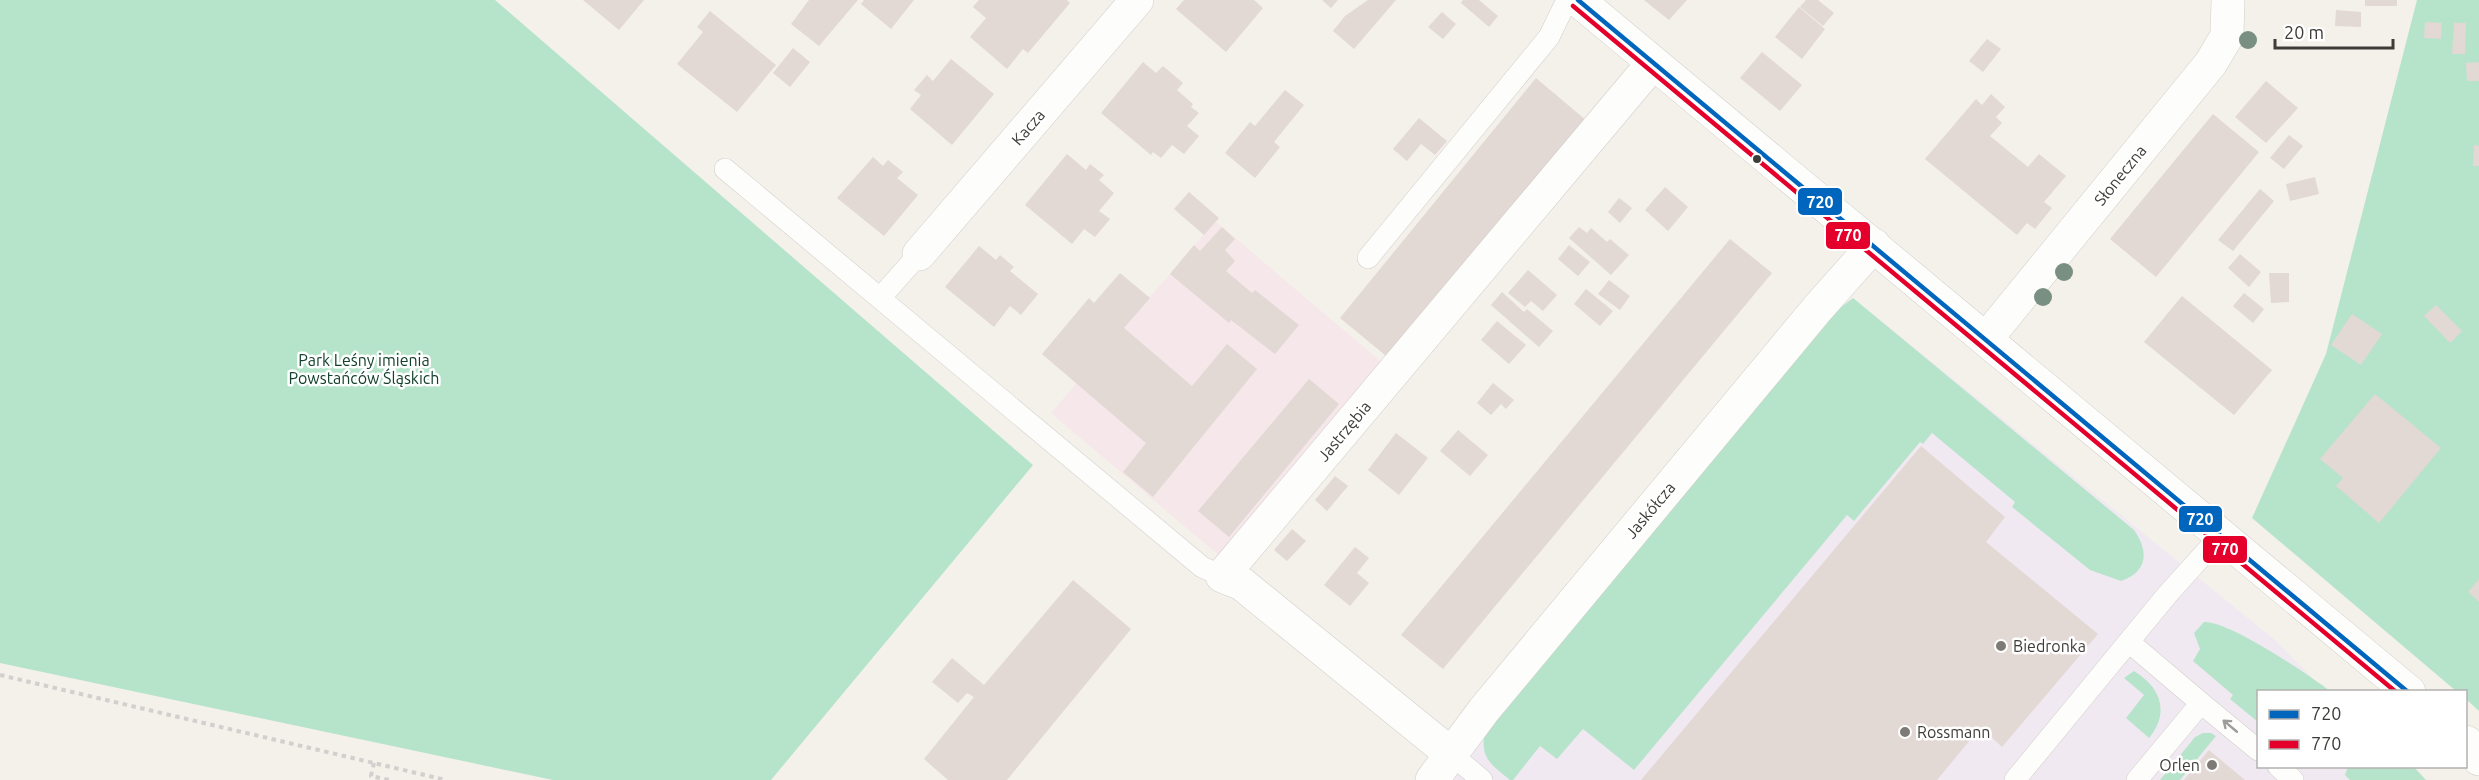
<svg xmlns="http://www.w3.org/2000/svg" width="2479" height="780" viewBox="0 0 2479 780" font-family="Ubuntu,sans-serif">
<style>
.commercial{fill:#f1e9f1}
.industrial{fill:#f6e7eb}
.green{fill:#b6e4ca}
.building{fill:#e2d8d4}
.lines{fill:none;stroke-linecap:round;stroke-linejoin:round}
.service-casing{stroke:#d2ceca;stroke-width:22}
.minor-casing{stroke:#d2ceca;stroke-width:34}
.path{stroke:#d1d0ce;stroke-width:4;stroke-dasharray:4.5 4.5;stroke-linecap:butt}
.service{stroke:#fdfdfc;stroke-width:21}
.minor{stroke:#fdfdfc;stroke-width:33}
.bus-1-casing{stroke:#fff;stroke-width:9}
.bus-2-casing{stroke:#fff;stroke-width:9}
.bus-1{stroke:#0065bd;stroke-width:4.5}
.bus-2{stroke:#e4002b;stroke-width:4.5}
.tree{fill:#788f82}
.oneway{stroke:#9e9c9a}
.bus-dot{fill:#3e3c38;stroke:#fff;stroke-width:2}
.poi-dot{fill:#7e7b76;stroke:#fff;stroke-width:2}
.labels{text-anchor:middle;stroke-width:5;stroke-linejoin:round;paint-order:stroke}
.street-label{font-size:16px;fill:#3e3c38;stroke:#fff}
.park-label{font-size:16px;fill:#13402c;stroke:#fff}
.poi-label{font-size:16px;fill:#3e3c38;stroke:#fff;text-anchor:start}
.line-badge{stroke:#fff;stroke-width:2}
.badge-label{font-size:16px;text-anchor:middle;font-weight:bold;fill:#fff}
</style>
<rect width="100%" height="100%" fill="#f4f0ea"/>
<path class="commercial" d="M1853,298L2275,640L2325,691L2258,692V766L2397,767L2410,780H1448L1848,301Z"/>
<path class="industrial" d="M1215,221L1386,366L1222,558L1051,413Z"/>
<path class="green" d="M0,0H495L1033,465L771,780H553L0,663Z
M2417,0H2479V711L2466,699V692L2456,691L2252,518L2326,354Z
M1853,298L2134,530C2149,551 2148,572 2121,581L2090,570L2012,507L2015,502L1932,433L1923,444L1920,442L1854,521L1847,515L1634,770L1583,729L1557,759L1540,746L1513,780H1510C1488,762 1479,757 1486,727L1827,318Z
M2204,622C2230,621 2307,674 2330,691L2258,692V722L2230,699L2233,695L2193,661L2200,649L2194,633Z
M2134,671C2161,687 2170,713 2149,738L2126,718L2144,695L2124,678Z
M2203,733H2211L2216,736L2180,780H2160L2195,737Z
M2348,767H2414L2426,780H2350L2345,775Z"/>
<path class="building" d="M583,0H644L619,30Z
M809,0H858L819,46L791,24Z
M864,0H914L891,29L861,4Z
M979,0H1067L1070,3L1028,53L1023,49L1007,69L970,37L986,18L973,7Z
M1184,0H1254L1263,8L1226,52L1176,9Z
M1322,0H1338L1331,8Z
M1368,0H1396L1354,49L1333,31L1345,16Z
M1463,0H1479L1498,16L1489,27L1461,3Z
M1644,0H1687L1669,20Z
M1806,0H1818L1834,13L1823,26L1800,7Z
M2365,0H2397V6H2365Z
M1799,7L1825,29L1802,59L1775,37Z
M2336,10L2361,12V27L2335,26Z
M710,11L776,65L737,112L677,64L703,32L697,27Z
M1442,12L1456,24L1443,39L1428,27Z
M2425,22L2442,23L2441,39L2424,38Z
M2454,23H2466L2465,54H2452Z
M1987,39L2001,49L1983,72L1969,61Z
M793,48L810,62L790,87L773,73Z
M1762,52L1802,85L1780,111L1740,78Z
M951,59L994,94L952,145L910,109L921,95L914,90L927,75L933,81Z
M1143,62L1156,73L1163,66L1183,83L1177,90L1193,104L1191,107L1199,113L1187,126L1199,136L1184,154L1172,145L1161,158L1153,152L1151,155L1101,113Z
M2479,62V81H2467L2466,63Z
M1536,78L1587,121L1391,360L1340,318Z
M2266,81L2298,108L2266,143L2235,117Z
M1285,90L1304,105L1274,142L1280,147L1255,178L1225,153L1250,122L1255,126Z
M1991,94L2005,107L1996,117L2002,123L1990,136L2028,167L2039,154L2066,176L2044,202L2052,208L2035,229L2027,223L2017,235L1925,159L1976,99L1982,105Z
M2213,114L2259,152L2156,277L2110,239Z
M1419,118L1447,141L1435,155L1421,144L1407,161L1393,149Z
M2289,135L2303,146L2284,169L2270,158Z
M2474,145L2479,146V166H2473Z
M1067,154L1086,170L1090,164L1104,175L1099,180L1114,193L1099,211L1110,219L1095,237L1084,229L1072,244L1025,205Z
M873,157L883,166L888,160L903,172L897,178L918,195L884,236L837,198Z
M2315,177L2319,194L2290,201L2286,184Z
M1665,187L1688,207L1668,231L1645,210Z
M2260,189L2274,201L2233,251L2218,240Z
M1189,192L1219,218L1204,235L1174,209Z
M1619,198L1632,208L1620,223L1608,212Z
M1222,227L1235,239L1225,250L1235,261L1226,271L1252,293L1255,290L1299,325L1275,354L1231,320L1229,323L1170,274L1194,245L1200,251Z
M1579,227L1587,233L1591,228L1607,242L1610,239L1629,255L1611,275L1569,238Z
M1730,239L1772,273L1443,669L1401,635Z
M1569,245L1590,262L1578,276L1558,259Z
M979,246L996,260L1000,255L1014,267L1010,271L1038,294L1021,315L1010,306L994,327L945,287Z
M2240,254L2261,272L2249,287L2228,268Z
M1528,270L1557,295L1543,311L1531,301L1525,307L1508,293Z
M1120,273L1150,298L1124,328L1192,386L1227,344L1257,369L1153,497L1123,472L1146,443L1042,354L1089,298L1094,303Z
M2269,273H2289V302L2271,303Z
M1609,280L1630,296L1620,310L1598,294Z
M1586,289L1613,311L1600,326L1574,304Z
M1502,292L1524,312L1527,309L1553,331L1539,347L1491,305Z
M2244,293L2264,309L2253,323L2233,306Z
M2182,296L2272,370L2234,415L2144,342Z
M2436,305L2462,331L2450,343L2424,316Z
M2352,314L2382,334L2361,365L2331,345Z
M1497,321L1526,345L1509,364L1481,340Z
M1309,379L1339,404L1229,537L1198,511Z
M1493,383L1514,400L1506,409L1501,404L1491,415L1477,403Z
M2375,394L2441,448L2379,523L2336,486L2343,478L2320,459Z
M1458,430L1488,455L1470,476L1440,451Z
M1396,433L1428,458L1399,495L1368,470Z
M1921,446L2005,517L1986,542L2098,634L2002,747L1981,727L1937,780H1641Z
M1335,476L1348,486L1327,511L1315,500Z
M1292,529L1306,541L1287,561L1274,550Z
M1355,547L1369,558L1357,573L1369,583L1350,606L1324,585Z
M2479,579V602L2468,592Z
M1073,580L1131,629L1007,780H948L924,759L974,697L967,693L958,703L932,682L952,658L984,685Z
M2209,750L2245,780H2184Z"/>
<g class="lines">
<defs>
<path id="service" d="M725,169L1202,567L1222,576
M1368,258L1549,37L1567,0
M881,297L919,254
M2129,642L2201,703L2137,780
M2201,703L2258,750
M1451,754L1482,780
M2278,766L2293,780
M2015,780L2167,595L2221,535"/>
<path id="minor" d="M1578,0L2409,692
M919,254L1137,0
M1986,339L2211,63L2227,36L2228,0
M2466,742L2479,759
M1451,754L1242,584L1222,576L1653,63
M1432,780L1484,710L1818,308L1874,245"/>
</defs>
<use href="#service" class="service-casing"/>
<use href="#minor" class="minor-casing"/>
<path class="path" d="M0,675L446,780
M374,763L371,776L389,780"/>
<use href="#service" class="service"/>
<use href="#minor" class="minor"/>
<defs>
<path id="bus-1" d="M1578,0L2408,692"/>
<path id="bus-2" d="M1573,6L2396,692"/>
</defs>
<use href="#bus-1" class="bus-1-casing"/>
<use href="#bus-2" class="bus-2-casing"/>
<use href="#bus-1" class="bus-1"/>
<use href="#bus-2" class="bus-2"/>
</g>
<g class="tree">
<circle cx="2248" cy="40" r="9"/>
<circle cx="2064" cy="272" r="9"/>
<circle cx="2043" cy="297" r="9"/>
</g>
<defs><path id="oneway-shaft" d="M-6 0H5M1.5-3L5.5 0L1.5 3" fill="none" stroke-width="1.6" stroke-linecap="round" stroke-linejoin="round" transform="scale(1.5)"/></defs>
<use class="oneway" href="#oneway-shaft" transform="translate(2230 726) rotate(-140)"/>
<circle class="bus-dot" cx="1757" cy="159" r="5"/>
<g class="poi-dot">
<circle cx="2001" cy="646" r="6"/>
<circle cx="1905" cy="732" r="6"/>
<circle cx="2212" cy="765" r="6"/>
</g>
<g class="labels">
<g class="street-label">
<text transform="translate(1028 127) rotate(-49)" y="6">Kacza</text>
<text transform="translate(2120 175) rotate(-51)" y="6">Słoneczna</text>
<text transform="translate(1344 431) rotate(-50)" y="6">Jastrzębia</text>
<text transform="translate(1650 510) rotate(-50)" y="6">Jaskółcza</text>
</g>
<g class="park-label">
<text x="364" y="366">Park Leśny imienia<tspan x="364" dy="18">Powstańców Śląskich</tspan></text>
</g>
<g class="poi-label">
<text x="2013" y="652">Biedronka</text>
<text x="1917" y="738">Rossmann</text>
<text x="2200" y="771" text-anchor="end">Orlen</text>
</g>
</g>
<g class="line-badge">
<rect x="1797" y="187" width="46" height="29" rx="6" fill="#0065bd"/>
<rect x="1825" y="221" width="46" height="29" rx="6" fill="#e4002b"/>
<rect x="2178" y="505" width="45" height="28" rx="6" fill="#0065bd"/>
<rect x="2202" y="535" width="46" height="29" rx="6" fill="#e4002b"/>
</g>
<g class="badge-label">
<text x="1820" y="208">720</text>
<text x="1848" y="241">770</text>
<text x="2200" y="525">720</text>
<text x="2225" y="555">770</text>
</g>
<rect x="2257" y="690" width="210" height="78" fill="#ffffff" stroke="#b2b1af" stroke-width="1.5"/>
<rect x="2269" y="710" width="30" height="9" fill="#0065bd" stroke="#b2b1af" stroke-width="1.5"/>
<text x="2311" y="720" font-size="18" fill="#3e3c38">720</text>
<rect x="2269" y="740" width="30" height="9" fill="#e4002b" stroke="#b2b1af" stroke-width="1.5"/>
<text x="2311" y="750" font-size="18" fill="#3e3c38">770</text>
<path d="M2275 39v9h118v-9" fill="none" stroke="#3e3c38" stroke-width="3"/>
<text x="2284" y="39" font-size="18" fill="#3e3c38" stroke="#ffffff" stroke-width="4.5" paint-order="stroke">20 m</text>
</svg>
